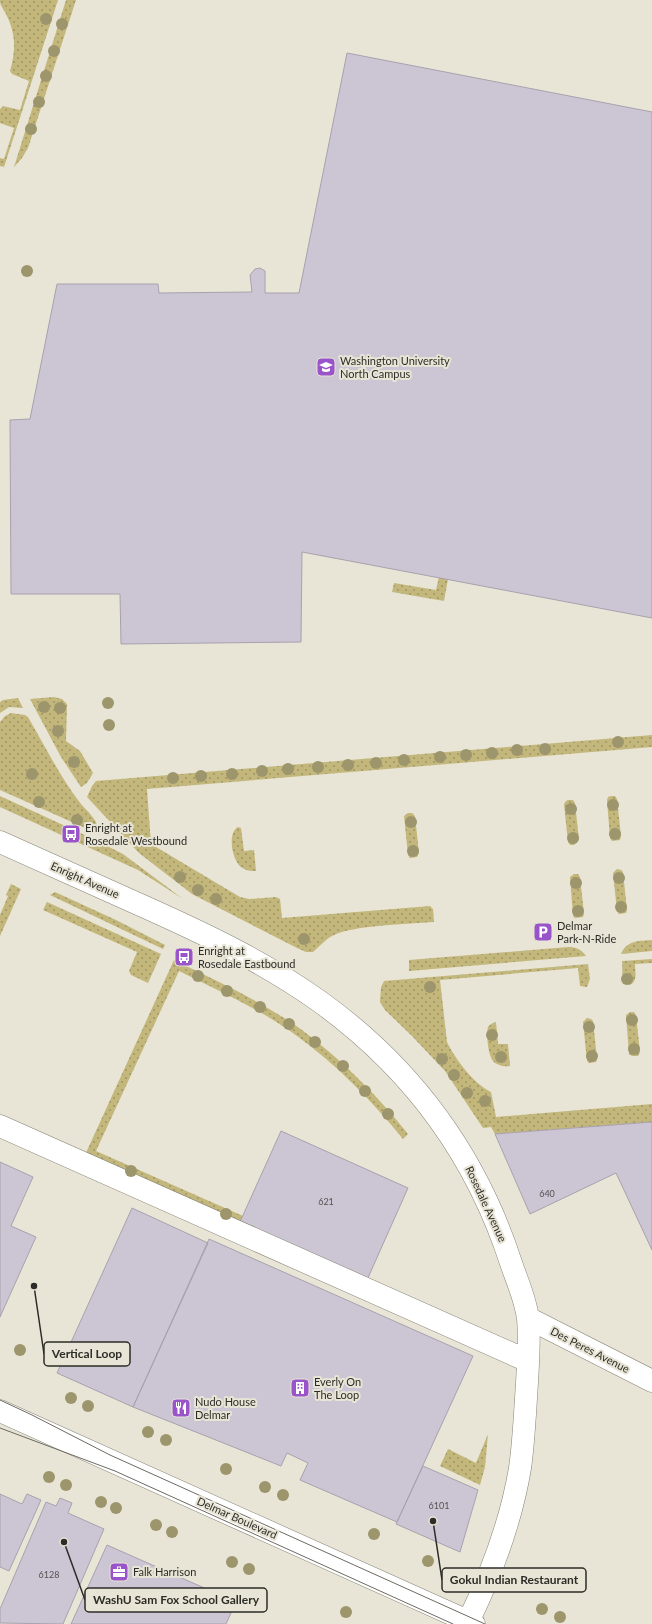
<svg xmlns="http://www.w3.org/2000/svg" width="652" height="1624" viewBox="0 0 652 1624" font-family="Lato,sans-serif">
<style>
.grass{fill:url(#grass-dots)}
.building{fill:#ccc5d3;stroke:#a8a1ae}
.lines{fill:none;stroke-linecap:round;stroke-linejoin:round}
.minor-casing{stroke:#868376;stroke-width:23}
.major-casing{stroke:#868376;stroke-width:23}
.minor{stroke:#fff;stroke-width:22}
.major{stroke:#fff;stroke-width:22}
.tram{stroke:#6c6a62;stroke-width:1}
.tree{fill:#9d956c}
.labels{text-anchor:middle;stroke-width:4;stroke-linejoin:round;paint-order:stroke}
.number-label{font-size:9px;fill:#555252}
.poi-label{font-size:11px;fill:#2d2c27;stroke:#e8e5d6;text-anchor:start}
.street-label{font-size:11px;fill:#2d2c27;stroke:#e8e5d6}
.leader{fill:none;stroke:#2d2c27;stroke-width:1.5}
.callout-dot{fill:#2d2c27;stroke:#e8e5d6;stroke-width:1.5}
.callout{fill:#e8e5d6;stroke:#2d2c27;stroke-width:1.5}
.callout-label{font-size:12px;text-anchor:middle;font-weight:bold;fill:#2d2c27}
</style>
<defs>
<pattern id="grass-dots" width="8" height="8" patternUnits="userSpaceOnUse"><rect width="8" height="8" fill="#c3b77b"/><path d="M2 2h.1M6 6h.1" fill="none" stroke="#9f9565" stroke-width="1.8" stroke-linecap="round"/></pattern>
</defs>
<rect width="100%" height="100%" fill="#e8e5d6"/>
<path class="grass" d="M0,0H58L4,167L0,166V158L4,159L14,128L0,123V109L3,106L20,110L29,81L12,74L10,71C16,50 16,34 6,14C3,8 0,6 0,0Z
M66,0H76L28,148L22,158L14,167Z
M439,577L448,579L444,601L392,592L394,583L436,590Z
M54,697L62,699L67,704L66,741L80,751L93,773L87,783L81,787L61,757L30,699Z
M18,698L23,708L9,707L0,713V702L3,700Z
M11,713L25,715L28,717C45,746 60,777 81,804C87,811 97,819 98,829L92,831L0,790V722L5,716Z
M652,735V747L147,789L151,844L240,897L249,899L276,897L280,899L282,918L430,906L433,909L434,922C409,924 352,925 332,936C326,939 319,947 313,952H306L297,948L192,894L139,853L87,797L92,786L96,781Z
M0,796L87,836L123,854L183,899L138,870L0,807Z
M611,796H615L617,799L621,836L620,840L612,841L610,838L607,800L608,797Z
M568,800H573L575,803L579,840L574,845H570L568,842L564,804L566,801Z
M408,813H412L415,816L419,853L417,857L410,858L408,855L404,816Z
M238,827L241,828L244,851L254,850L256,871C251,871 246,871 241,867C232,860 227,833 238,827Z
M617,869L621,870L623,872L627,910L626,913L619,914L617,911L613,873Z
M574,874H578L580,877L584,914L583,917L575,918L573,916L570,877Z
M11,884L21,889L0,936V915L8,896L6,895Z
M55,892L116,920L165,945L163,949L50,895Z
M47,902L161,954L148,983L131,975L129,971L137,952L43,910Z
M652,940V951L621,954C627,940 639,941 652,940Z
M568,947C576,947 581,949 586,956L409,971V960Z
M652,959V963L635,964C635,972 638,981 630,985C620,982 623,970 622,961Z
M174,960C217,981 263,1002 302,1030C342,1060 377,1095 408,1134L403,1139C372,1101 337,1065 297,1036C262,1010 219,991 179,971L96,1151L243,1216L239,1224L85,1155Z
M588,964L590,979L587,987L580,986L578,968L440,980L447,1042C455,1059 474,1084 491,1092L496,1117L652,1104V1122L495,1134L491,1127L483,1128L445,1071L412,1036L385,1010L380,1002L381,987L384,981Z
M630,1012H634L636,1015L640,1052L638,1056H632L629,1054L626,1015Z
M587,1018L591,1019L593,1021L597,1059L596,1062L589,1063L587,1061L583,1022Z
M496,1022L498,1044H508L510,1066C504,1067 496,1065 493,1061C488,1055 486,1034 488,1027C490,1024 493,1023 496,1022Z
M488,1434L485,1467L480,1485L440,1466L448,1449L476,1463Z"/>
<path class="building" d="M347,53L652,112V618L302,552L301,642L121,644L120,594H11L10,420L30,419L57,284H158L159,293L252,292L250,275L255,269L260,268L265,271V293H299Z
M652,1122V1250L616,1173L530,1214L495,1134Z
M281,1131L408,1188L367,1280L239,1224Z
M0,1162L33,1177L11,1226L36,1237L0,1317Z
M132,1208L208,1243L133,1407L57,1373Z
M209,1239L473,1356L397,1522L300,1480L308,1463L287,1453L281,1466L133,1407Z
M423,1466L478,1490L460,1552L396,1524Z
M0,1494L22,1504L27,1494L41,1500L9,1571L0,1567Z
M60,1498L72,1503L68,1513L104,1529L63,1624L0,1623V1609L46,1502L56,1506Z
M107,1545L236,1602L226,1624H71Z"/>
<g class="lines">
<defs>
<path id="minor" d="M0,842C45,862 91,883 136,903C199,931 263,961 319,1001C411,1067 476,1155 511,1263C517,1281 526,1300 528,1319C530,1339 528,1363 527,1383C525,1411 524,1440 520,1468C511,1522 491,1575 467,1624
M0,1126L528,1361
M528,1318L652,1381"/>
<path id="major" d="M0,1411L474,1624"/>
</defs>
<use href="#minor" class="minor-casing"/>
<use href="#major" class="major-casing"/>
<use href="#minor" class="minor"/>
<use href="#major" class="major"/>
<path class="tram" d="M0,1400L32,1415L110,1455L485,1624
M0,1428L115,1471L453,1624"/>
</g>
<g class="tree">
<circle cx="46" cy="19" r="6"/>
<circle cx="62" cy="24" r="6"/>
<circle cx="54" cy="51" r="6"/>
<circle cx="46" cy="76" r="6"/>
<circle cx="39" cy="102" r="6"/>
<circle cx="31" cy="129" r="6"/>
<circle cx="27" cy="271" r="6"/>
<circle cx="108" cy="703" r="6"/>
<circle cx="44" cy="707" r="6"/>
<circle cx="60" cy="708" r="6"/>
<circle cx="109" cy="725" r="6"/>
<circle cx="58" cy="731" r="6"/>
<circle cx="618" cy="742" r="6"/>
<circle cx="545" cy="749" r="6"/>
<circle cx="517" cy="750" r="6"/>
<circle cx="492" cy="753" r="6"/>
<circle cx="466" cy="755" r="6"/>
<circle cx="440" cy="757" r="6"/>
<circle cx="404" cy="760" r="6"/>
<circle cx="74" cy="762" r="6"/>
<circle cx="376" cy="763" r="6"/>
<circle cx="348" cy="765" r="6"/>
<circle cx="318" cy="767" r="6"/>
<circle cx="288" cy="769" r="6"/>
<circle cx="262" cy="771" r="6"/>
<circle cx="32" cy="774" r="6"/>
<circle cx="232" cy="774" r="6"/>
<circle cx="201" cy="776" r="6"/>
<circle cx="173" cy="778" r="6"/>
<circle cx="39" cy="802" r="6"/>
<circle cx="613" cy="805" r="6"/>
<circle cx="571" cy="809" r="6"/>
<circle cx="77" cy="820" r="6"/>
<circle cx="411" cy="822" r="6"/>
<circle cx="615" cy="834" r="6"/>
<circle cx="573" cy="838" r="6"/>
<circle cx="413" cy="851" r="6"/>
<circle cx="180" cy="877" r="6"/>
<circle cx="619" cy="878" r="6"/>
<circle cx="576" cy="883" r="6"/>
<circle cx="198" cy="890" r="6"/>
<circle cx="216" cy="899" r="6"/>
<circle cx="621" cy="907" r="6"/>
<circle cx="578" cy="911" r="6"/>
<circle cx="304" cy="939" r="6"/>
<circle cx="198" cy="976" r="6"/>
<circle cx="627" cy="979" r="6"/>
<circle cx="430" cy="987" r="6"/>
<circle cx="227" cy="991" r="6"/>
<circle cx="260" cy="1007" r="6"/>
<circle cx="632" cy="1020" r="6"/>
<circle cx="289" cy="1024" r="6"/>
<circle cx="589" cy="1027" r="6"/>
<circle cx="492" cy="1035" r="6"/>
<circle cx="315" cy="1042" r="6"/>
<circle cx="634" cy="1049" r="6"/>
<circle cx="592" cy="1056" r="6"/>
<circle cx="501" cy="1057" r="6"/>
<circle cx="442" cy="1059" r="6"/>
<circle cx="343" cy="1066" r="6"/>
<circle cx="454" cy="1075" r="6"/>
<circle cx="365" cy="1091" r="6"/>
<circle cx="467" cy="1093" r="6"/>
<circle cx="485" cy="1101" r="6"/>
<circle cx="388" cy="1114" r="6"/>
<circle cx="131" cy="1171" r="6"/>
<circle cx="226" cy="1214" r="6"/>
<circle cx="20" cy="1350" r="6"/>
<circle cx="71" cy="1398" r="6"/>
<circle cx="88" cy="1406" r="6"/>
<circle cx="148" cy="1432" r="6"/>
<circle cx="166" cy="1440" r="6"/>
<circle cx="226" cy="1469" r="6"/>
<circle cx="49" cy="1477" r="6"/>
<circle cx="66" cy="1485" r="6"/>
<circle cx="265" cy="1487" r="6"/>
<circle cx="283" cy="1495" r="6"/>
<circle cx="101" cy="1502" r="6"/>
<circle cx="116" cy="1508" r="6"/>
<circle cx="156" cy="1525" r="6"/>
<circle cx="172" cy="1532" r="6"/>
<circle cx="374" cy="1534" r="6"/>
<circle cx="428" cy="1561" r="6"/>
<circle cx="232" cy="1562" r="6"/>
<circle cx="249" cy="1569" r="6"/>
<circle cx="542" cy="1609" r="6"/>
<circle cx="346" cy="1612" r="6"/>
<circle cx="560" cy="1617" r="6"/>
</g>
<defs>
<symbol id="university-square" viewBox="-11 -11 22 22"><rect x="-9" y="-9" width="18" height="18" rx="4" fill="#9854c8" stroke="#e8e5d6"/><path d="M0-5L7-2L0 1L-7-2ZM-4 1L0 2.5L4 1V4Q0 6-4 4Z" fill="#fff"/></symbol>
<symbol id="bus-square" viewBox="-11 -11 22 22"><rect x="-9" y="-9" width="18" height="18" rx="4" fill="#9854c8" stroke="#e8e5d6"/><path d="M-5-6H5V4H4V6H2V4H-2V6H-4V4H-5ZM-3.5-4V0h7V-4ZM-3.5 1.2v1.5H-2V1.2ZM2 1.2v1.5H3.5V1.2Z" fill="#fff"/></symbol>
<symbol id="parking-square" viewBox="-11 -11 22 22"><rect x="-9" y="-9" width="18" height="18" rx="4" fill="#9854c8" stroke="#e8e5d6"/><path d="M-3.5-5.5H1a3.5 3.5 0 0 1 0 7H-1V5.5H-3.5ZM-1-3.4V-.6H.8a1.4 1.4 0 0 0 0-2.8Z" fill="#fff"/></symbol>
<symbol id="building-square" viewBox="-11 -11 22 22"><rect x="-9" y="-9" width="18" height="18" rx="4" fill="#9854c8" stroke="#e8e5d6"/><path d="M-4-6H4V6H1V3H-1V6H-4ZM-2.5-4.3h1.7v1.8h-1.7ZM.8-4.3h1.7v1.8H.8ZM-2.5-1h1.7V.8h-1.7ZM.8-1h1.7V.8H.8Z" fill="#fff"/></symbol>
<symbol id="restaurant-square" viewBox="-11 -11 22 22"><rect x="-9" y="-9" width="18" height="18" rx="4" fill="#9854c8" stroke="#e8e5d6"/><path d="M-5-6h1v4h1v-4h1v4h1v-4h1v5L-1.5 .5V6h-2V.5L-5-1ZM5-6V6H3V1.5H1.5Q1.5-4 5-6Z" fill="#fff"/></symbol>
<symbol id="office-square" viewBox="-11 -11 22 22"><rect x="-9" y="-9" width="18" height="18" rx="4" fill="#9854c8" stroke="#e8e5d6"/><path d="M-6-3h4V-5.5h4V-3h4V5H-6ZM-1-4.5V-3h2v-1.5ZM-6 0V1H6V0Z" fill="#fff"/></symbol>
</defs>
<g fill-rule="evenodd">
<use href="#university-square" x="315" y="356" width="22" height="22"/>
<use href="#bus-square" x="60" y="823" width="22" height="22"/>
<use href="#parking-square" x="532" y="921" width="22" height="22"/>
<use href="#bus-square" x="173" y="946" width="22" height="22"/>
<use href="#building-square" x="289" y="1377" width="22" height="22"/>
<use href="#restaurant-square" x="170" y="1397" width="22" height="22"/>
<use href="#office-square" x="108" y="1561" width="22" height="22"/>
</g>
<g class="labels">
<g class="number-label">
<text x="547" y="1197">640</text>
<text x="326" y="1205">621</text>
<text x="439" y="1509">6101</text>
<text x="49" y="1578">6128</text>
</g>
<g class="poi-label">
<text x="340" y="365">Washington University<tspan x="340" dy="13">North Campus</tspan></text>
<text x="85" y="832">Enright at<tspan x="85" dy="13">Rosedale Westbound</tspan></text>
<text x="557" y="930">Delmar<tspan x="557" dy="13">Park-N-Ride</tspan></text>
<text x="198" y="955">Enright at<tspan x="198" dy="13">Rosedale Eastbound</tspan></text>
<text x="314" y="1386">Everly On<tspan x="314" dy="13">The Loop</tspan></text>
<text x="195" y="1406">Nudo House<tspan x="195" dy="13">Delmar</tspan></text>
<text x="133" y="1576">Falk Harrison</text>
</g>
<g class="street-label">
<text transform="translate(85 880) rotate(24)" y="4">Enright Avenue</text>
<text transform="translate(486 1204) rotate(65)" y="4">Rosedale Avenue</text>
<text transform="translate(590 1350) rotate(27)" y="4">Des Peres Avenue</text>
<text transform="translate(237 1518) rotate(24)" y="4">Delmar Boulevard</text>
</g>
</g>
<path class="leader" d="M34 1286L44 1354M433 1521L442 1580M64 1542L85 1600"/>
<g class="callout-dot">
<circle cx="34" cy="1286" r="4"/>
<circle cx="433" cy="1521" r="4"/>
<circle cx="64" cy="1542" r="4"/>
</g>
<g class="callout">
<rect x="44" y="1342" width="86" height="24" rx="4"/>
<rect x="442" y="1568" width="144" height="24" rx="4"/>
<rect x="85" y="1588" width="182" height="24" rx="4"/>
</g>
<g class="callout-label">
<text x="87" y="1358">Vertical Loop</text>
<text x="514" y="1584">Gokul Indian Restaurant</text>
<text x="176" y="1604">WashU Sam Fox School Gallery</text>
</g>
</svg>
